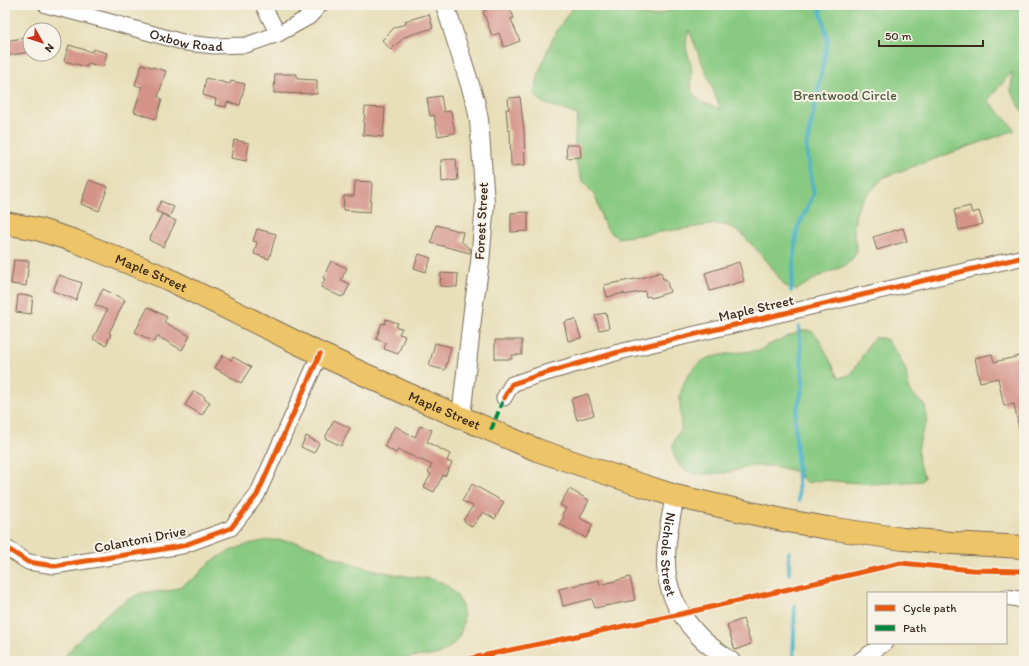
<svg xmlns="http://www.w3.org/2000/svg" width="1029" height="666" viewBox="0 0 1029 666" font-family="Itim,sans-serif">
<style>
.green{fill:#89ca82;stroke:#627a50;fill-rule:evenodd}
.lines{fill:none;stroke-linecap:round;stroke-linejoin:round}
.stream{stroke:#4eb4cc;stroke-width:4}
.building{fill:#d49388}
.minor-casing{stroke:#776954;stroke-width:17}
.tertiary-casing{stroke:#776954;stroke-width:20}
.primary-casing{stroke:#776954;stroke-width:24}
.minor{stroke:#fff;stroke-width:15}
.tertiary{stroke:#fff;stroke-width:18}
.primary{stroke:#eec469;stroke-width:22}
.quiet{stroke:#00873e;stroke-width:4;stroke-dasharray:8 4;stroke-linecap:butt}
.cycleway-casing{stroke:#f7f3e8;stroke-width:8}
.cycleway{stroke:#e8590c;stroke-width:5}
.labels{text-anchor:middle;stroke-width:4;stroke-linejoin:round;paint-order:stroke}
.street-label{font-size:14px;fill:#3b2a1e;stroke:#f7f3e8}
.park-label{font-size:14px;fill:#525a3c;stroke:#f7f3e8}
</style>
<rect width="100%" height="100%" fill="#f7f3e8"/>
<filter id="ink" filterUnits="userSpaceOnUse"><feTurbulence type="fractalNoise" baseFrequency=".025" numOctaves="2"/><feDisplacementMap in="SourceGraphic" scale="8" xChannelSelector="R" yChannelSelector="G"/><feConvolveMatrix kernelMatrix="1 2 1 2 8 2 1 2 1" color-interpolation-filters="sRGB"/></filter>
<filter id="wash" filterUnits="userSpaceOnUse"><feTurbulence type="fractalNoise" baseFrequency=".012" numOctaves="4" result="noise"/><feDisplacementMap in="SourceGraphic" scale="16" xChannelSelector="R" yChannelSelector="G"/><feGaussianBlur stdDeviation="0.9" result="paint"/><feColorMatrix in="noise" values="0 0 0 0 0 0 0 0 0 0 0 0 0 0 0 0 0 1.4 0 .05"/><feComposite in="paint" operator="in"/></filter>
<g filter="url(#wash)">
<rect width="100%" height="100%" fill="#e7dfb9"/>
<path class="green" d="M575,5H631L644,15L651,16L658,15L674,9L676,5H1004L1024,10V114L1011,92L1012,72L988,100L1015,130L884,177L866,196L860,203L855,217L854,235L857,251L851,261L844,266L820,276L796,290L785,286L768,262L741,233L728,226L717,224L618,238C597,225 604,214 595,196C591,190 585,185 582,179C572,158 574,137 578,115L543,103L534,94C541,60 553,32 575,5ZM689,30L720,107V108C710,107 692,99 691,88C691,83 692,77 692,72C690,54 682,50 689,30Z
M807,330L813,332L818,337L839,378L850,375L858,364L870,342L875,338H881L886,339L897,353L906,371L909,391L925,406L927,422L921,435L918,451L919,464L924,476L922,481L872,484L823,480L806,483L798,472L775,466H752L726,473L698,474L688,472L679,465L674,456L673,445L676,436L681,430C681,420 680,409 680,399C681,382 694,361 712,357C728,353 745,352 761,350L766,346L801,331Z
M270,540C286,540 301,542 315,548C321,550 326,554 331,556C353,564 376,571 399,575C409,577 435,578 443,583C472,600 470,640 439,654C433,656 427,656 421,656C413,656 405,659 397,661H61C81,636 109,607 139,594C149,590 162,593 172,590C178,588 185,584 191,580C199,576 204,567 211,562C229,549 249,543 270,540Z"/>
<g class="lines">
<path class="stream" d="M791,291L797,229L814,194L806,148L828,39L819,5
M799,501L795,418L803,386L799,327
M789,574V552
M793,661L795,605"/>
</g>
<g id="blocks">
<path class="building" d="M500,5H509L514,18L511,19L520,41L504,47L499,33L492,36L483,11Z
M429,14L433,28L404,37L391,50L382,40L395,27L406,24L405,21Z
M30,37V52L5,56V41Z
M69,45L92,52L93,49L107,53L103,67L88,63L87,67L64,61Z
M142,64L166,71L158,97L162,99L156,119L134,112L142,87L135,85Z
M275,74H297V79L317,80V94L274,93Z
M206,78L230,84L231,81L245,84L240,105L227,102L226,107L215,105L216,99L203,95Z
M441,96L444,112L451,111L455,133L438,136L434,115L430,116L427,98Z
M520,97L524,130L525,165L511,166L510,130H508L506,109H509L508,98Z
M365,107L385,108L383,137L363,135Z
M234,140L249,143L246,161L231,158Z
M566,145H580L581,157L567,158Z
M456,159L458,180L442,182L441,160Z
M89,180L108,187L99,211L81,204Z
M355,181L372,182L370,212L343,210L344,196H354Z
M161,201L174,207L169,217L156,211Z
M970,206L972,213L979,211L983,224L959,230L954,210Z
M528,212V231L511,232V213Z
M162,214L176,221L163,247L149,240Z
M436,225L463,232L461,241L471,250L470,253L431,243Z
M903,228L907,241L877,250L873,237Z
M257,229L276,234L269,259L254,254L257,242L253,241Z
M419,254L431,258L426,272L414,268Z
M14,260L29,261L26,286L11,284Z
M331,261L347,268L341,280L350,284L344,296H342L341,297L321,287L325,279L323,278Z
M739,262L744,281L710,291L705,273Z
M661,272L663,279H666L670,292L651,298L650,296L646,297L645,291L624,295V293L607,297L604,285L641,278Z
M441,273L458,274L457,287L440,286Z
M59,275L82,283L76,300L53,291Z
M103,289L125,300L109,333L111,334L106,345L93,339L107,310L95,305Z
M18,295L33,296L31,314L16,312Z
M148,307L167,317L164,322L190,336L182,350L157,336L154,342L135,332Z
M606,313L609,328L599,330L595,315Z
M386,319L398,323L396,327L402,328L399,334L405,336L398,354L384,349L386,343L376,339L382,323L385,324Z
M575,319L581,338L568,341L564,322Z
M495,340H522V355H512V359H495Z
M435,343L451,347L445,370L429,366Z
M992,354L994,362L1024,355V428H1019L1014,404L1004,406L998,378L980,382L975,358Z
M223,355L231,360L233,357L251,367L241,383L215,368Z
M194,391L205,397L204,399L210,402L202,415L185,405Z
M588,394L594,415L577,420L571,399Z
M334,420L350,428L341,446L325,438Z
M395,426L415,437L420,426L432,430L427,442L450,454L447,461L452,463L445,476L443,475L434,492L424,487L431,474L428,472L432,465L398,450L396,453L384,446Z
M306,436L319,443L314,453L301,447Z
M472,484L504,502L495,519L483,512L472,527L463,520L473,506L462,501Z
M569,489L589,500L580,518L593,525L586,538L559,524L564,517L562,515L566,508L560,505Z
M630,577L635,600L595,608L592,599L563,606L559,589L599,580L600,585Z
M743,619L751,644L735,650L727,625Z"/>
</g>
</g>
<g filter="url(#ink)">
<use href="#blocks" fill-opacity="0" stroke="#776954" stroke-width="1"/>
<g class="lines">
<defs>
<g id="minor">
<path id="s1" d="M46,5L100,19L186,43L214,46L246,45L278,34L309,17L320,5"/>
<path d="M263,5L278,34"/>
<path d="M504,398L512,384L539,375L619,352L1024,257"/>
<path d="M5,547L28,562L54,566L182,546L231,528L257,495L320,354"/>
<path d="M1006,597L1018,599L1024,602"/>
<path d="M859,661L885,643"/>
</g>
<g id="tertiary">
<path d="M445,5L476,104L479,120L485,203L480,263L473,310L461,417"/>
<path id="s2" d="M675,496C664,552 655,590 699,636C708,646 720,653 731,661"/>
</g>
<g id="primary">
<path id="s3" d="M5,223L37,229L75,241L166,278L320,354L416,398L537,450L638,484L675,496L787,521L828,528L903,539L952,543L1024,547"/>
</g>
</defs>
<use href="#minor" class="minor-casing"/>
<use href="#tertiary" class="tertiary-casing"/>
<use href="#primary" class="primary-casing"/>
<use href="#minor" class="minor"/>
<use href="#tertiary" class="tertiary"/>
<use href="#primary" class="primary"/>
<path class="quiet" d="M491,430L504,398"/>
<defs>
<path id="cycleway" d="M504,398L512,384L539,375L619,352L1024,257
M5,547L28,562L54,566L182,546L231,528L257,495L320,354
M458,661L681,614L901,563L972,570L1024,571"/>
</defs>
<use href="#cycleway" class="cycleway-casing"/>
<use href="#cycleway" class="cycleway"/>
</g>
</g>
<g class="labels">
<g class="street-label">
<text dy="5" stroke="none"><textPath href="#s1" startOffset="145">Oxbow Road</textPath></text>
<text transform="translate(481 221) rotate(-87)" y="5">Forest Street</text>
<text dy="5" stroke="none"><textPath href="#s3" startOffset="155">Maple Street</textPath></text>
<text transform="translate(756 308) rotate(-13)" y="5">Maple Street</text>
<text dy="5" stroke="none"><textPath href="#s3" startOffset="479">Maple Street</textPath></text>
<text transform="translate(140 539) rotate(-11)" y="5">Colantoni Drive</text>
<text dy="5" stroke="none"><textPath href="#s2" startOffset="59">Nichols Street</textPath></text>
</g>
<g class="park-label">
<text x="845" y="100">Brentwood Circle</text>
</g>
</g>
<rect width="1029" height="666" fill="none" stroke="#f7f3e8" stroke-width="20"/>
<rect x="867" y="592" width="140" height="52" fill="#f7f3e8" stroke="#aca397"/>
<rect x="875" y="605" width="20" height="6" fill="#e8590c" stroke="#aca397"/>
<text x="903" y="612" font-size="12" fill="#3b2a1e">Cycle path</text>
<rect x="875" y="625" width="20" height="6" fill="#00873e" stroke="#aca397"/>
<text x="903" y="632" font-size="12" fill="#3b2a1e">Path</text>
<g transform="translate(42 42) rotate(129)"><circle r="19" fill="#f7f3e8" stroke="#aca397"/>
<path d="M0-3L7 15L0 10L-7 15Z" fill="#c8321e"/>
<text y="-6" font-size="11" font-weight="bold" text-anchor="middle" fill="#3b2a1e">N</text>
</g>
<path d="M879 40v6h104v-6" fill="none" stroke="#3b2a1e" stroke-width="2"/>
<text x="885" y="40" font-size="12" fill="#3b2a1e" stroke="#f7f3e8" stroke-width="3" paint-order="stroke">50 m</text>
</svg>
